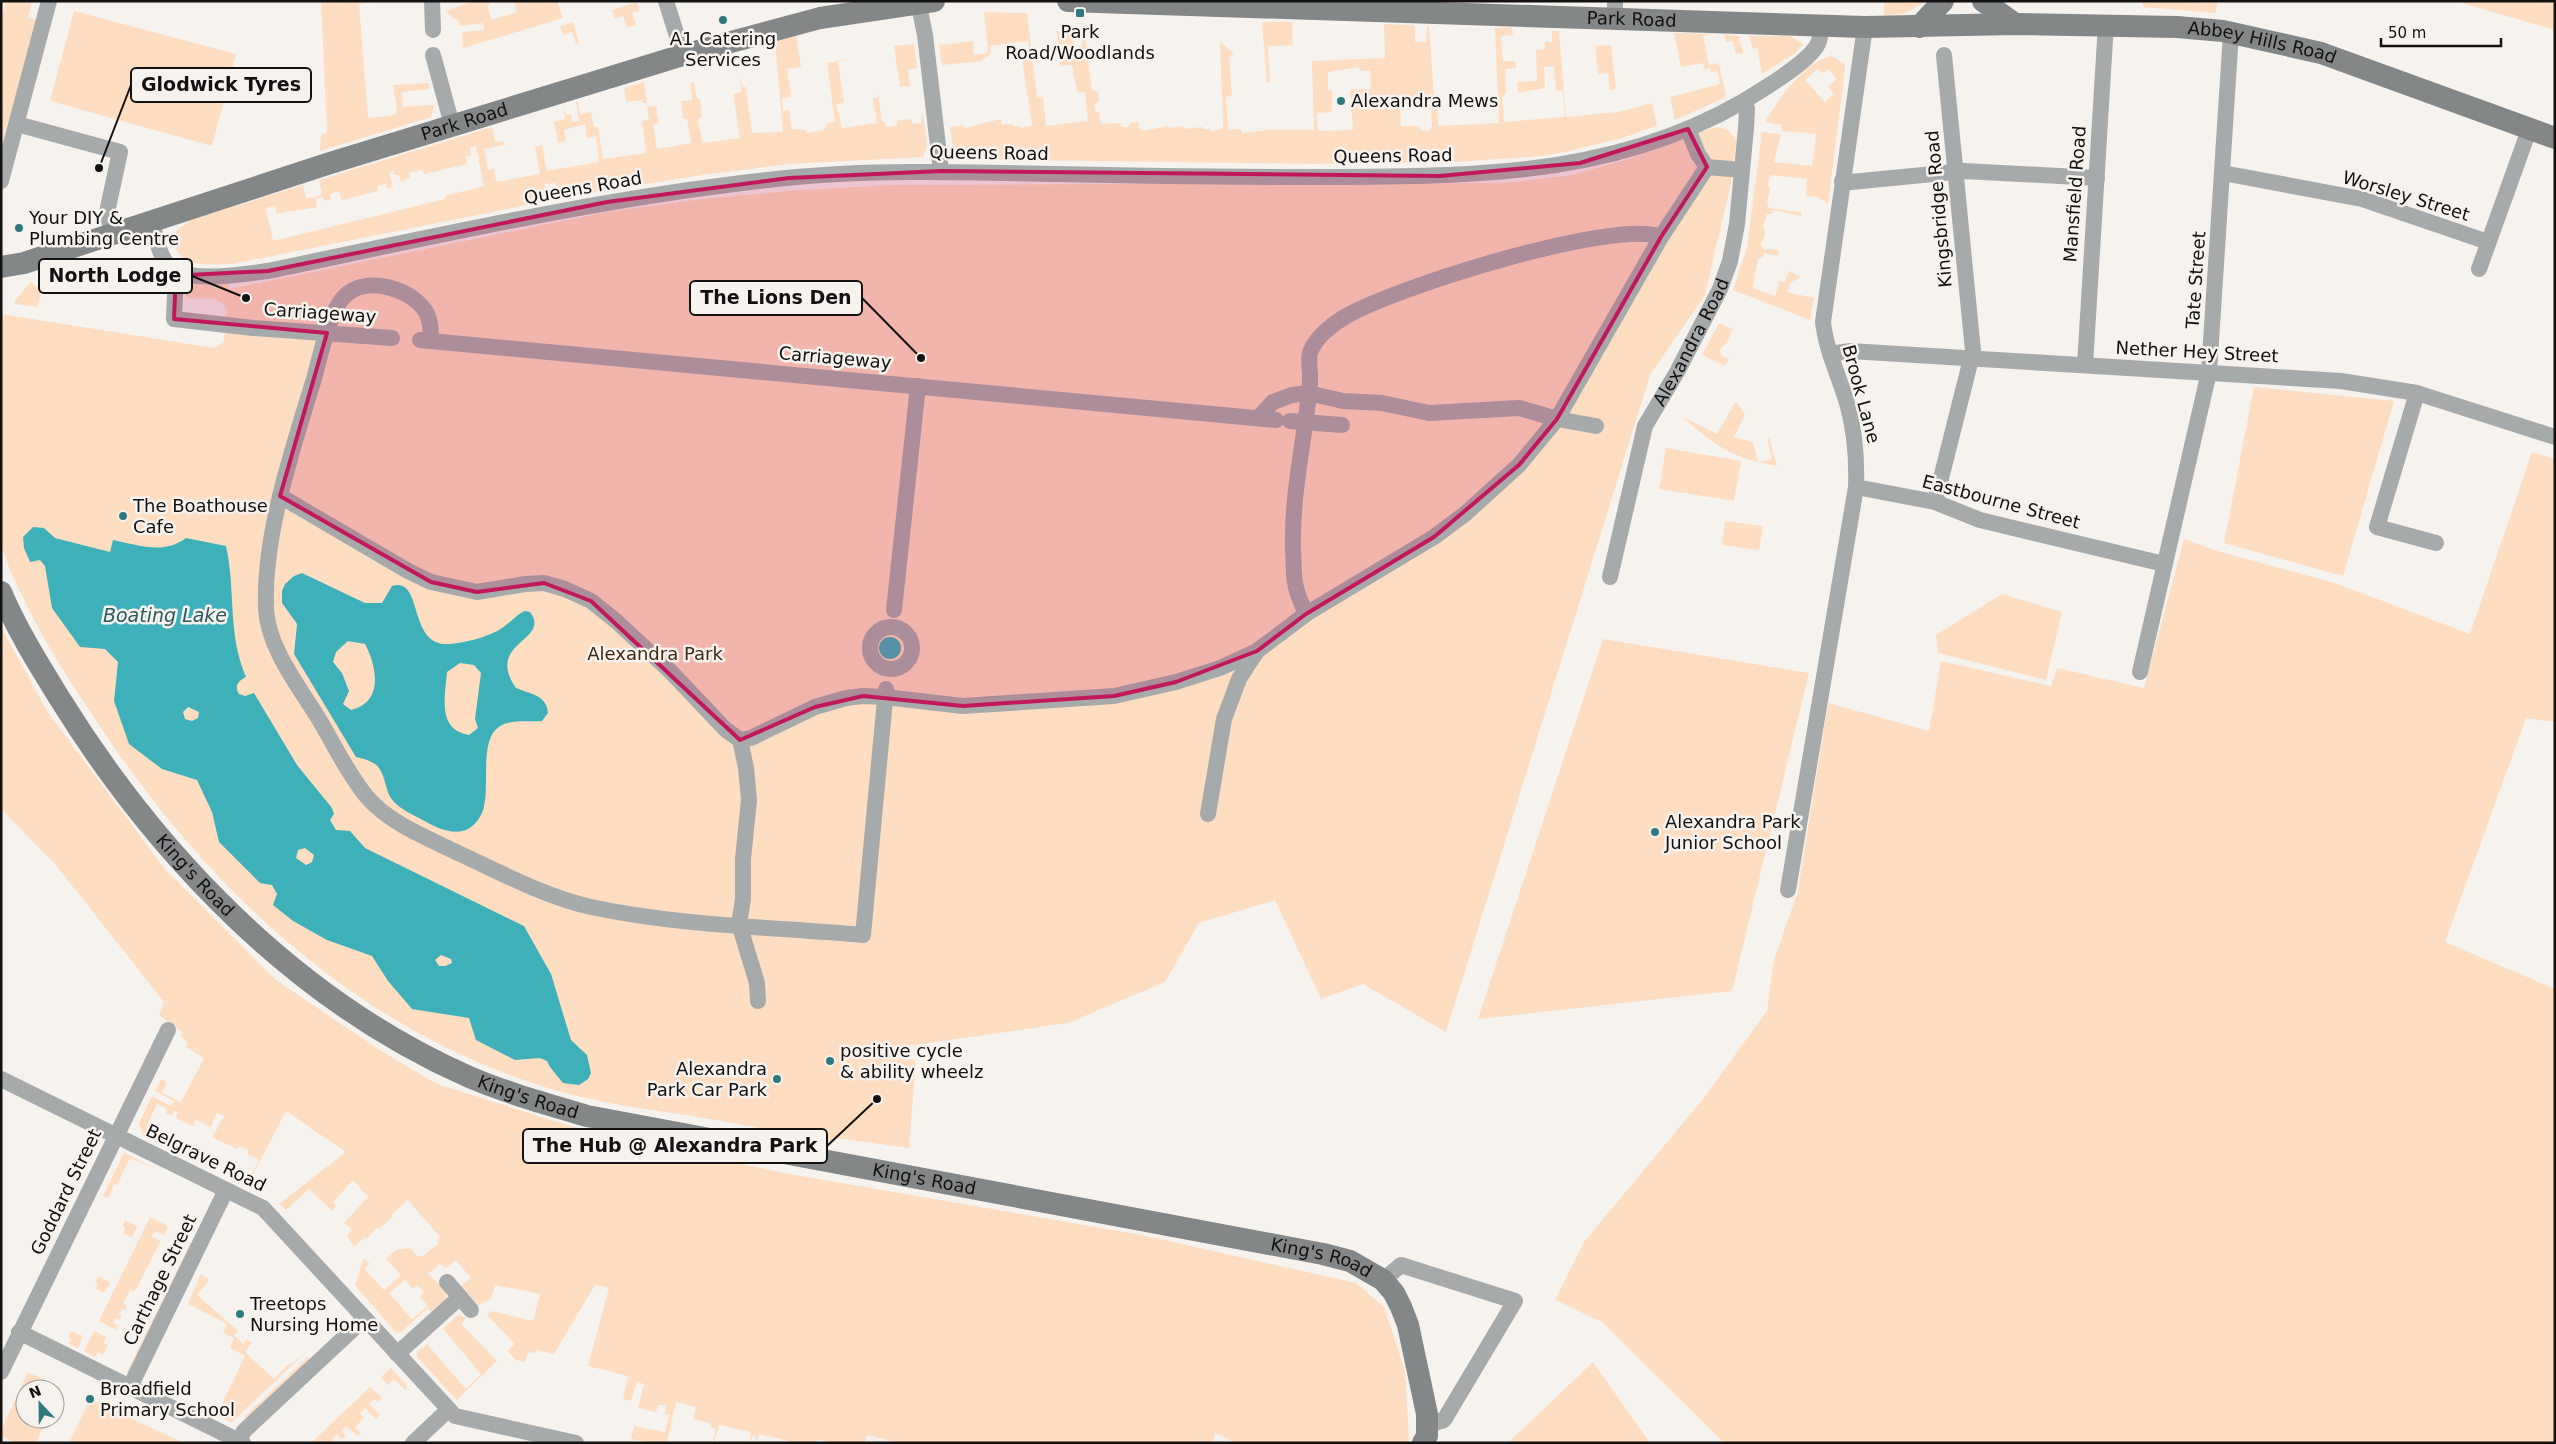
<svg xmlns="http://www.w3.org/2000/svg" width="2556" height="1444" viewBox="0 0 2556 1444" font-family="'DejaVu Sans',sans-serif">
<style>
.green{fill:#feddc1;fill-rule:evenodd}
.water{fill:#3eb0b9;fill-rule:evenodd}
.lines{fill:none;stroke-linecap:round;stroke-linejoin:round}
.street{stroke:#a7aaaa;stroke-width:16}
.secondary{stroke:#838788;stroke-width:22}
.marked{fill:#c2185b;fill-opacity:0.2;stroke:#c2185b;stroke-width:4;stroke-linejoin:round}
.poi-dot{fill:#2f787f;stroke:#f6f2ee;stroke-width:2}
.labels{text-anchor:middle;stroke-width:5;stroke-linejoin:round;paint-order:stroke}
.street-label{font-size:18px;fill:#131211;stroke:#f6f2ee}
.poi-label{font-size:18px;fill:#131211;stroke:#f6f2ee;text-anchor:start}
.park-label{font-size:18px;fill:#412810;stroke:#f6f2ee}
.water-label{font-size:19px;font-style:italic;fill:#2b5b5f;stroke:#f6f2ee}
.leader{fill:none;stroke:#131211;stroke-width:2}
.callout-dot{fill:#131211;stroke:#f6f2ee;stroke-width:2}
.callout{fill:#f6f2ee;stroke:#131211;stroke-width:2}
.callout-label{font-size:19px;text-anchor:middle;font-weight:bold;fill:#131211}
</style>
<rect width="100%" height="100%" fill="#f6f2ee"/>
<path class="green" d="M6,1H32L28,17L38,21L1,146V20Z
M321,1H378L359,4L368,118L396,115L397,108L393,85L428,83L430,89L402,92L403,107L434,105L431,117L320,151L321,135L327,132Z
M474,1H489L490,5L487,6L492,20L517,12L514,1H557L563,18L463,48L462,32L484,30L483,23L460,26L458,19L452,18L446,11Z
M1884,1H1927L1903,14L1884,15Z
M2142,1L2218,3L2215,13L2143,7Z
M2455,1H2555V30Z
M637,2L640,11L632,13L636,25L627,28L623,16L615,19L612,10Z
M74,11L236,54L212,146L50,101Z
M984,12L1027,13L1037,97H1043L1046,126L1088,121L1085,92H1077L1072,65L1060,66L1057,31H1074V46L1082,47L1084,27L1092,91H1098L1099,101L1094,105L1095,111L1099,112L1101,124L1119,123L1122,127H1128L1130,123L1139,122V128L1144,131L1168,126L1169,128L1184,126V129L1202,127L1203,129H1209L1212,132L1223,128L1220,41L1234,54L1229,57L1232,96L1226,97L1228,130L1241,129L1242,133L1267,130H1314L1312,61L1385,58L1384,24L1413,25L1415,27V42H1426L1427,27L1429,26L1434,98L1437,99L1438,126L1499,123L1495,28H1512L1513,35L1501,36L1503,61H1515L1516,68L1505,69L1506,94L1502,95L1504,122L1565,117L1563,91H1556L1554,66L1544,67L1545,88L1518,93L1517,82L1537,81L1536,50L1545,49V42H1552V31H1559L1566,117L1618,112L1652,103L1657,126L1622,138L1569,151L1541,156L1455,162L1315,164L963,159L954,152L950,127L962,125L965,128L1001,119L1002,125L1013,124V127L1020,126L1022,128L1032,125L1022,58L1030,57L1028,41L990,46L991,54L980,61L942,65L939,45L973,41L974,55L988,53ZM1359,67L1360,71L1370,70L1371,89L1350,90L1353,130L1318,131L1317,113L1332,112V90H1328V72ZM1430,98L1432,127L1429,131H1422L1419,126H1401L1400,100Z
M573,22L579,43L576,44L572,32L563,35L560,26Z
M1262,22H1292L1293,45L1268,46L1270,83H1267Z
M1674,33L1713,34L1703,36L1709,65L1719,63L1726,97L1675,120L1670,97L1720,84L1717,71L1711,72L1710,68L1704,69L1703,63L1681,67Z
M1724,34L1739,36L1743,53L1736,54L1733,41L1726,42Z
M796,36L801,67L787,69L791,97L782,98L783,111L789,110L792,129L806,130L807,133L824,130L827,123L835,122L827,63L849,59L838,62L844,103L836,104L842,128L877,123L873,98H877L878,93L882,122H885L886,127L897,125V121L911,119L912,124L922,123L921,115H923L927,145L923,157L790,164L702,175L559,198L556,183L544,184L547,201L232,264C208,264 184,270 174,244L176,231L191,220L303,185L306,198L315,197L322,194L319,180L492,127L495,142L504,141L505,145L484,149L488,170L494,169L496,182L540,174L535,147L542,145L547,171L599,162L596,136L587,138L585,124L564,130L566,141L558,143L554,122L565,119L564,105L566,115L571,114L572,122L579,121L576,102L578,101L580,114L591,112L594,127H598L603,159L646,153L642,121L649,120L647,107L656,106L659,123L653,124L657,149L691,143L687,119H683L681,101L692,100L690,83L694,82L697,99H700L702,117L698,119L703,143L740,138L733,94L742,92L739,76L743,87H746L752,133L783,132L775,41ZM476,146L484,186L445,196V199L273,241L266,208L275,206L277,214C292,210 304,210 317,207L316,199L323,197L324,201L331,199L330,194L339,191L342,200L378,191L377,186L386,184L387,189L393,187L389,172L393,171L395,175H399L401,182L410,177L409,173L422,170L424,174L467,164L466,156L471,155L470,147Z
M1749,36H1790L1803,44L1795,53L1762,74L1757,48L1753,49Z
M914,44L917,68L908,70L910,86L900,87L894,46Z
M1611,45L1616,89L1610,90L1608,73L1598,74L1595,46Z
M1831,56L1845,64V69L1828,204L1818,197L1806,196L1807,179L1772,175L1769,178L1768,186L1770,188L1767,203L1769,208L1801,212V216L1773,210L1772,214H1767L1763,226C1768,234 1763,237 1761,245L1764,249L1779,250L1778,256L1764,253L1763,257L1758,259L1753,288L1775,296L1780,281L1785,282L1789,271L1800,277L1790,283L1787,292L1814,298L1810,320L1733,290L1747,248L1762,132L1781,134L1774,162L1812,166L1816,134L1781,131L1782,125L1765,122C1779,99 1803,63 1831,56ZM1818,69L1823,73L1828,69L1837,79L1828,87L1834,94L1825,102L1805,80Z
M644,82L647,103H642V100L626,102L624,88Z
M1713,128C1725,126 1733,132 1737,143L1731,183L1705,295L1650,375L1446,1032L1363,984L1321,999L1275,900L1199,923L1165,982L1068,1023L852,1054L916,1060L909,1148L836,1138L834,1142C789,1133 743,1125 698,1117C647,1109 597,1103 548,1088C367,1033 220,901 114,747C83,701 52,656 27,606C18,587 7,567 2,545C0,525 1,500 1,479C1,424 1,369 1,314L214,348L224,342L227,309C215,292 204,301 187,298L185,295C195,277 210,281 229,280V289L607,212L702,199L799,190L893,185L1505,183L1572,175L1629,159Z
M31,282L41,290L38,307L15,304V300Z
M1719,323L1733,329L1726,344L1720,349L1721,355L1729,359L1725,366L1702,355Z
M2254,387L2394,401L2343,576L2224,543Z
M1736,401L1745,415L1734,437L1753,442L1758,462L1772,459L1767,439L1769,438L1777,466C1730,458 1717,446 1681,416L1717,434Z
M1666,448L1741,461L1734,501L1659,489Z
M2532,452L2555,459V722L2526,718L2445,942L2555,989V1443H1724L1602,1322L1555,1300L1584,1242L1703,1099L1767,1011L1773,963L1798,891L1828,703L1929,731L1941,661L2051,686L2057,668L2144,688L2184,539L2217,551L2335,583L2470,634Z
M1725,521L1763,526L1759,550L1722,545Z
M2002,594L2062,612L2046,680L1938,653L1936,635Z
M1,627L47,711L164,868L276,980L378,1049L437,1084L586,1131L784,1173L1142,1235L1356,1283L1384,1307L1405,1371L1409,1440L1407,1443H1236L1215,1433L1213,1443H900L867,1435L865,1443H832L817,1439L816,1443H789V1441L759,1434L756,1443V1436L753,1435L749,1443L751,1432L719,1425L714,1443H711L713,1442L716,1429L710,1427L711,1423L693,1419L696,1407L676,1402L667,1443H651L631,1439L634,1426L665,1432L669,1415L665,1414L666,1405H658L656,1412L638,1408L644,1384L637,1382L631,1401L623,1399L628,1376L588,1366L609,1288L595,1285L554,1354L536,1350L535,1353L528,1352L525,1362L516,1360L507,1351L515,1344L487,1315L492,1311L533,1321L540,1294L495,1285L491,1299L478,1305L461,1286L471,1278L456,1260L446,1268L440,1264L428,1274L447,1291L445,1300L431,1312L428,1308L401,1332L396,1333L355,1285L364,1258L370,1264L364,1269L384,1290L401,1275L386,1259L396,1250L410,1248L418,1257L424,1255L439,1243L437,1241L440,1237L408,1200L392,1214L393,1216L379,1229L378,1227L367,1238L365,1237L354,1247L347,1236L352,1230L344,1223L368,1197L353,1180L333,1202L336,1206L332,1211L309,1189L286,1210L279,1204L346,1152L286,1111L247,1186L235,1180L239,1172L250,1177L259,1160L247,1154L249,1151L239,1146L237,1149L212,1137L224,1116L217,1113L211,1127L196,1120L193,1126L176,1118L178,1112L174,1111L172,1116L166,1113L167,1109L157,1104L146,1127L158,1133L155,1140L143,1134L139,1123L152,1096L171,1106L174,1101L155,1091L161,1079L167,1082L162,1093L181,1102L204,1058L186,1047L188,1043L181,1036L182,1032L159,1015L164,1002L55,864L1,809ZM405,1280L413,1289L417,1285L424,1292L420,1297L428,1306L412,1319L389,1293Z
M1603,639L1809,673L1732,991L1478,1019Z
M124,1153L157,1169L130,1158L117,1185L114,1184L108,1198L103,1196Z
M150,1217L168,1226L164,1235L155,1231L152,1237L161,1241L139,1283L138,1287L134,1291L130,1290L123,1304L127,1306L125,1310L122,1309L119,1314L122,1316L120,1320L116,1318L113,1323L118,1326L116,1330L99,1321Z
M125,1220L137,1226L132,1238L123,1233L125,1228L122,1226Z
M191,1242L192,1244L130,1372H127Z
M201,1274L209,1280L197,1295L238,1331L234,1335L243,1344L247,1339L252,1343L245,1352L274,1379L288,1364L290,1365L306,1352L231,1423L217,1414L245,1356L230,1348L234,1338L223,1333L227,1324L188,1304Z
M98,1276L110,1282L104,1293L96,1289L98,1284L95,1282Z
M458,1315L466,1318L461,1324L497,1361L457,1400L417,1357V1353ZM443,1329L481,1374L466,1389L427,1344Z
M71,1331L83,1336L78,1348L69,1344L71,1339L68,1337Z
M94,1331L106,1337L103,1343L108,1345L103,1355L98,1352L95,1357L84,1351Z
M308,1357L310,1360L245,1419L244,1417Z
M1593,1362L1650,1443H1508Z
M391,1368L408,1387L405,1390L394,1379L388,1385L381,1377Z
M28,1372L61,1388L55,1401V1389H25V1419H47L36,1443H16L1,1436V1431Z
M370,1387L382,1398L378,1402L375,1399L369,1404L380,1415L376,1419L365,1408L360,1413L364,1418L355,1427L361,1433L358,1436L346,1426L342,1431L346,1435L342,1439L337,1434L332,1439L335,1443H311Z
M90,1399L184,1443H69Z"/>
<path class="water" d="M33,527L44,528L55,538L110,552L113,540C139,545 163,555 186,538L226,546C236,590 227,633 246,677C238,681 234,686 239,694L245,696L254,693L297,765L332,808L334,814L330,820L336,830L350,831L365,848L524,926L551,974L571,1040L587,1055L591,1073L588,1079L579,1085L563,1083L550,1067L547,1061L540,1058L515,1060L476,1040L469,1018L412,1009L388,981L372,956L327,940L293,921L273,905L277,894L272,885L260,883L219,842L212,812L197,780L162,769L129,744L114,701L118,662L105,649L80,647L52,608L45,566L40,560L30,562L24,548L23,537ZM188,707L199,712L198,718L192,721L185,719L183,712ZM305,848L314,855L312,862L306,865L296,858L298,850ZM441,955L451,959L452,963L445,966H439L435,960Z
M302,573L365,603H382L392,586C424,576 407,647 449,644C464,643 484,638 497,631C508,626 515,615 525,611L530,612C552,641 484,642 516,688C530,694 547,695 548,713L542,721C531,722 518,720 508,723C473,730 494,792 481,815C466,843 440,830 419,818C411,814 401,809 394,802C385,793 386,777 379,768C374,761 364,759 356,757L294,654L297,624L282,603V591L285,584L294,576ZM348,641L365,644C377,667 384,702 351,710L343,704L349,691L342,673L333,662L336,652ZM460,663L474,665L481,673L475,719L478,728L469,735C437,730 445,696 447,672Z
M879 648a11 11 0 1 1 22 0a11 11 0 1 1-22 0Z"/>
<g class="lines">
<g class="street">
<path d="M432,1L433,30"/>
<path d="M666,1L683,55"/>
<path d="M918,1L925,35L941,171"/>
<path d="M1615,18V1"/>
<path d="M433,55L452,125"/>
<path d="M17,124L120,152L107,212L112,234"/>
<path d="M1688,129L1698,154L1707,167L1742,170"/>
<path d="M2223,173L2362,199L2488,242"/>
<path d="M1,181L49,1"/>
<path d="M1842,181L1851,182L1964,171L2097,178"/>
<path d="M151,220C156,234 158,255 169,266C187,284 245,274 268,271C440,235 611,196 786,178C874,169 964,172 1053,174C1142,176 1231,177 1320,177C1477,176 1628,178 1765,88C1779,79 1814,57 1819,41C1821,36 1820,31 1821,25"/>
<path d="M2479,269L2529,130"/>
<path d="M176,271L174,319L253,328L392,338"/>
<path d="M420,340L1276,420"/>
<path d="M431,341C431,332 431,321 426,312C412,289 369,276 347,294C329,308 320,359 313,382C292,451 263,536 266,609C268,647 297,684 317,716C333,742 347,773 367,797C389,823 428,838 458,853C500,872 545,897 591,907C680,926 773,927 863,935L886,689"/>
<path d="M1830,354L1850,351L2341,381L2417,393L2555,437"/>
<path d="M2085,365L2106,24"/>
<path d="M2417,393L2377,527L2436,543"/>
<path d="M1258,418L1273,402L1292,395L1308,393L1343,401L1382,403L1429,413L1519,408L1557,419L1596,426"/>
<path d="M1290,421L1342,425"/>
<path d="M1856,487L1935,502L1980,520L2164,564"/>
<path d="M280,496L408,571L431,582L477,592L525,584L544,583L565,589L591,601L616,621L671,672L725,729L740,740L751,738L815,707L846,698L863,696L885,697L963,706L1114,696L1176,682L1220,668L1257,651L1306,614L1434,537L1465,514L1519,465L1557,419L1661,237L1707,167"/>
<path d="M1935,502L1973,351L1944,55"/>
<path id="s1" d="M1610,577L1645,426L1677,372L1720,289L1730,261L1737,224L1746,128L1747,108L1744,102"/>
<path d="M894,610L918,386"/>
<path d="M1306,614C1302,604 1296,593 1295,582C1293,572 1294,562 1293,552C1291,495 1305,440 1310,383C1311,373 1307,358 1311,350C1317,337 1331,325 1343,318C1389,289 1615,218 1661,237"/>
<circle cx="891" cy="648" r="21"/>
<path d="M2140,672L2209,372L2231,33"/>
<path d="M740,740L746,768L749,800L743,859V899L739,924L757,983L758,1001"/>
<path d="M1208,814L1224,719L1239,679L1257,651"/>
<path d="M1788,890L1856,487C1857,459 1855,431 1847,403C1839,376 1826,350 1823,322L1865,27"/>
<path d="M1,1079L263,1208L455,1416L576,1443"/>
<path d="M1383,1280L1401,1265L1515,1301L1444,1420L1428,1425"/>
<path d="M447,1282L471,1310"/>
<path d="M19,1332L243,1443"/>
<path d="M397,1354L460,1297"/>
<path d="M1,1372L168,1030"/>
<path d="M130,1387L226,1190"/>
<path d="M239,1440L244,1431L364,1319"/>
<path d="M413,1443L448,1410"/>
</g>
<g class="secondary">
<path id="s2" d="M1068,1L1865,27L2015,24L2177,27L2223,31L2321,53L2555,138"/>
<path d="M1983,1L2015,24"/>
<path d="M1919,27L1943,1"/>
<path id="s3" d="M1,267L24,263L327,164L683,55L820,18L934,1"/>
<path id="s4" d="M1,592C17,630 39,665 60,699C158,857 296,1000 467,1076C506,1093 547,1104 587,1116L1323,1254L1350,1261L1383,1280L1394,1293L1401,1307L1408,1325L1427,1414V1436L1423,1443"/>
</g>
</g>
<path class="marked" d="M1688,129L1707,167L1661,237L1557,419L1519,465L1434,537L1306,614L1257,651L1176,682L1114,696L963,706L863,696L815,707L740,740L591,601L544,583L477,592L431,582L280,496L327,333L174,319L176,271L189,275L268,271L607,202L789,178L941,171L1440,176L1580,163Z"/>
<g class="poi-dot">
<rect x="1075" y="8" width="10" height="10" rx="2.5"/>
<circle cx="723" cy="20" r="5"/>
<circle cx="1341" cy="101" r="5"/>
<circle cx="19" cy="228" r="5"/>
<circle cx="123" cy="516" r="5"/>
<circle cx="1655" cy="832" r="5"/>
<circle cx="830" cy="1061" r="5"/>
<circle cx="777" cy="1079" r="5"/>
<circle cx="240" cy="1314" r="5"/>
<circle cx="90" cy="1399" r="5"/>
</g>
<g class="labels">
<g class="street-label">
<text dy="6" stroke="none"><textPath href="#s2" startOffset="564">Park Road</textPath></text>
<text dy="6" stroke="none"><textPath href="#s2" startOffset="1196">Abbey Hills Road</textPath></text>
<text dy="6" stroke="none"><textPath href="#s3" startOffset="486">Park Road</textPath></text>
<text transform="translate(989 153) rotate(1)" y="6">Queens Road</text>
<text transform="translate(1393 156) rotate(-1)" y="6">Queens Road</text>
<text transform="translate(583 188) rotate(-10)" y="6">Queens Road</text>
<text transform="translate(2075 194) rotate(-86)" y="6">Mansfield Road</text>
<text transform="translate(2406 196) rotate(17)" y="6">Worsley Street</text>
<text transform="translate(1939 209) rotate(-95)" y="6">Kingsbridge Road</text>
<text transform="translate(2196 280) rotate(-86)" y="6">Tate Street</text>
<text transform="translate(320 313) rotate(4)" y="6">Carriageway</text>
<text dy="6" stroke="none"><textPath href="#s1" startOffset="251">Alexandra Road</textPath></text>
<text transform="translate(2197 352) rotate(3)" y="6">Nether Hey Street</text>
<text transform="translate(835 358) rotate(5)" y="6">Carriageway</text>
<text transform="translate(1861 394) rotate(75)" y="6">Brook Lane</text>
<text transform="translate(2001 502) rotate(15)" y="6">Eastbourne Street</text>
<text dy="6" stroke="none"><textPath href="#s4" startOffset="345">King's Road</textPath></text>
<text dy="6" stroke="none"><textPath href="#s4" startOffset="750">King's Road</textPath></text>
<text transform="translate(206 1158) rotate(26)" y="6">Belgrave Road</text>
<text dy="6" stroke="none"><textPath href="#s4" startOffset="1155">King's Road</textPath></text>
<text transform="translate(66 1192) rotate(-64)" y="6">Goddard Street</text>
<text dy="6" stroke="none"><textPath href="#s4" startOffset="1560">King's Road</textPath></text>
<text transform="translate(160 1280) rotate(-64)" y="6">Carthage Street</text>
</g>
<g class="poi-label">
<text x="1080" y="38" text-anchor="middle">Park<tspan x="1080" dy="21">Road/Woodlands</tspan></text>
<text x="723" y="45" text-anchor="middle">A1 Catering<tspan x="723" dy="21">Services</tspan></text>
<text x="1351" y="107">Alexandra Mews</text>
<text x="29" y="224">Your DIY &amp;<tspan x="29" dy="21">Plumbing Centre</tspan></text>
<text x="133" y="512">The Boathouse<tspan x="133" dy="21">Cafe</tspan></text>
<text x="1665" y="828">Alexandra Park<tspan x="1665" dy="21">Junior School</tspan></text>
<text x="840" y="1057">positive cycle<tspan x="840" dy="21">&amp; ability wheelz</tspan></text>
<text x="767" y="1075" text-anchor="end">Alexandra<tspan x="767" dy="21">Park Car Park</tspan></text>
<text x="250" y="1310">Treetops<tspan x="250" dy="21">Nursing Home</tspan></text>
<text x="100" y="1395">Broadfield<tspan x="100" dy="21">Primary School</tspan></text>
</g>
<g class="park-label">
<text x="655" y="660">Alexandra Park</text>
</g>
<g class="water-label">
<text x="165" y="622">Boating Lake</text>
</g>
</g>
<path class="leader" d="M99 168L131 85M246 298L192 276M921 358L862 298M877 1099L827 1146"/>
<g class="callout-dot">
<circle cx="99" cy="168" r="5"/>
<circle cx="246" cy="298" r="5"/>
<circle cx="921" cy="358" r="5"/>
<circle cx="877" cy="1099" r="5"/>
</g>
<g class="callout">
<rect x="131" y="68" width="180" height="34" rx="5"/>
<rect x="39" y="259" width="153" height="34" rx="5"/>
<rect x="690" y="281" width="172" height="34" rx="5"/>
<rect x="523" y="1129" width="304" height="34" rx="5"/>
</g>
<g class="callout-label">
<text x="221" y="91">Glodwick Tyres</text>
<text x="115" y="282">North Lodge</text>
<text x="776" y="304">The Lions Den</text>
<text x="675" y="1152">The Hub @ Alexandra Park</text>
</g>
<rect width="2556" height="1444" fill="none" stroke="#131211" stroke-width="5"/>
<g transform="translate(40 1404) rotate(338)"><circle r="24" fill="#f6f2ee" stroke="#9b9896"/>
<path d="M0-4L9 19L0 12L-9 19Z" fill="#2f787f"/>
<text y="-8" font-size="14" font-weight="bold" text-anchor="middle" fill="#131211">N</text>
</g>
<path d="M2381 38v8h120v-8" fill="none" stroke="#131211" stroke-width="2.5"/>
<text x="2388" y="38" font-size="15" fill="#131211" stroke="#f6f2ee" stroke-width="4" paint-order="stroke">50 m</text>
</svg>
